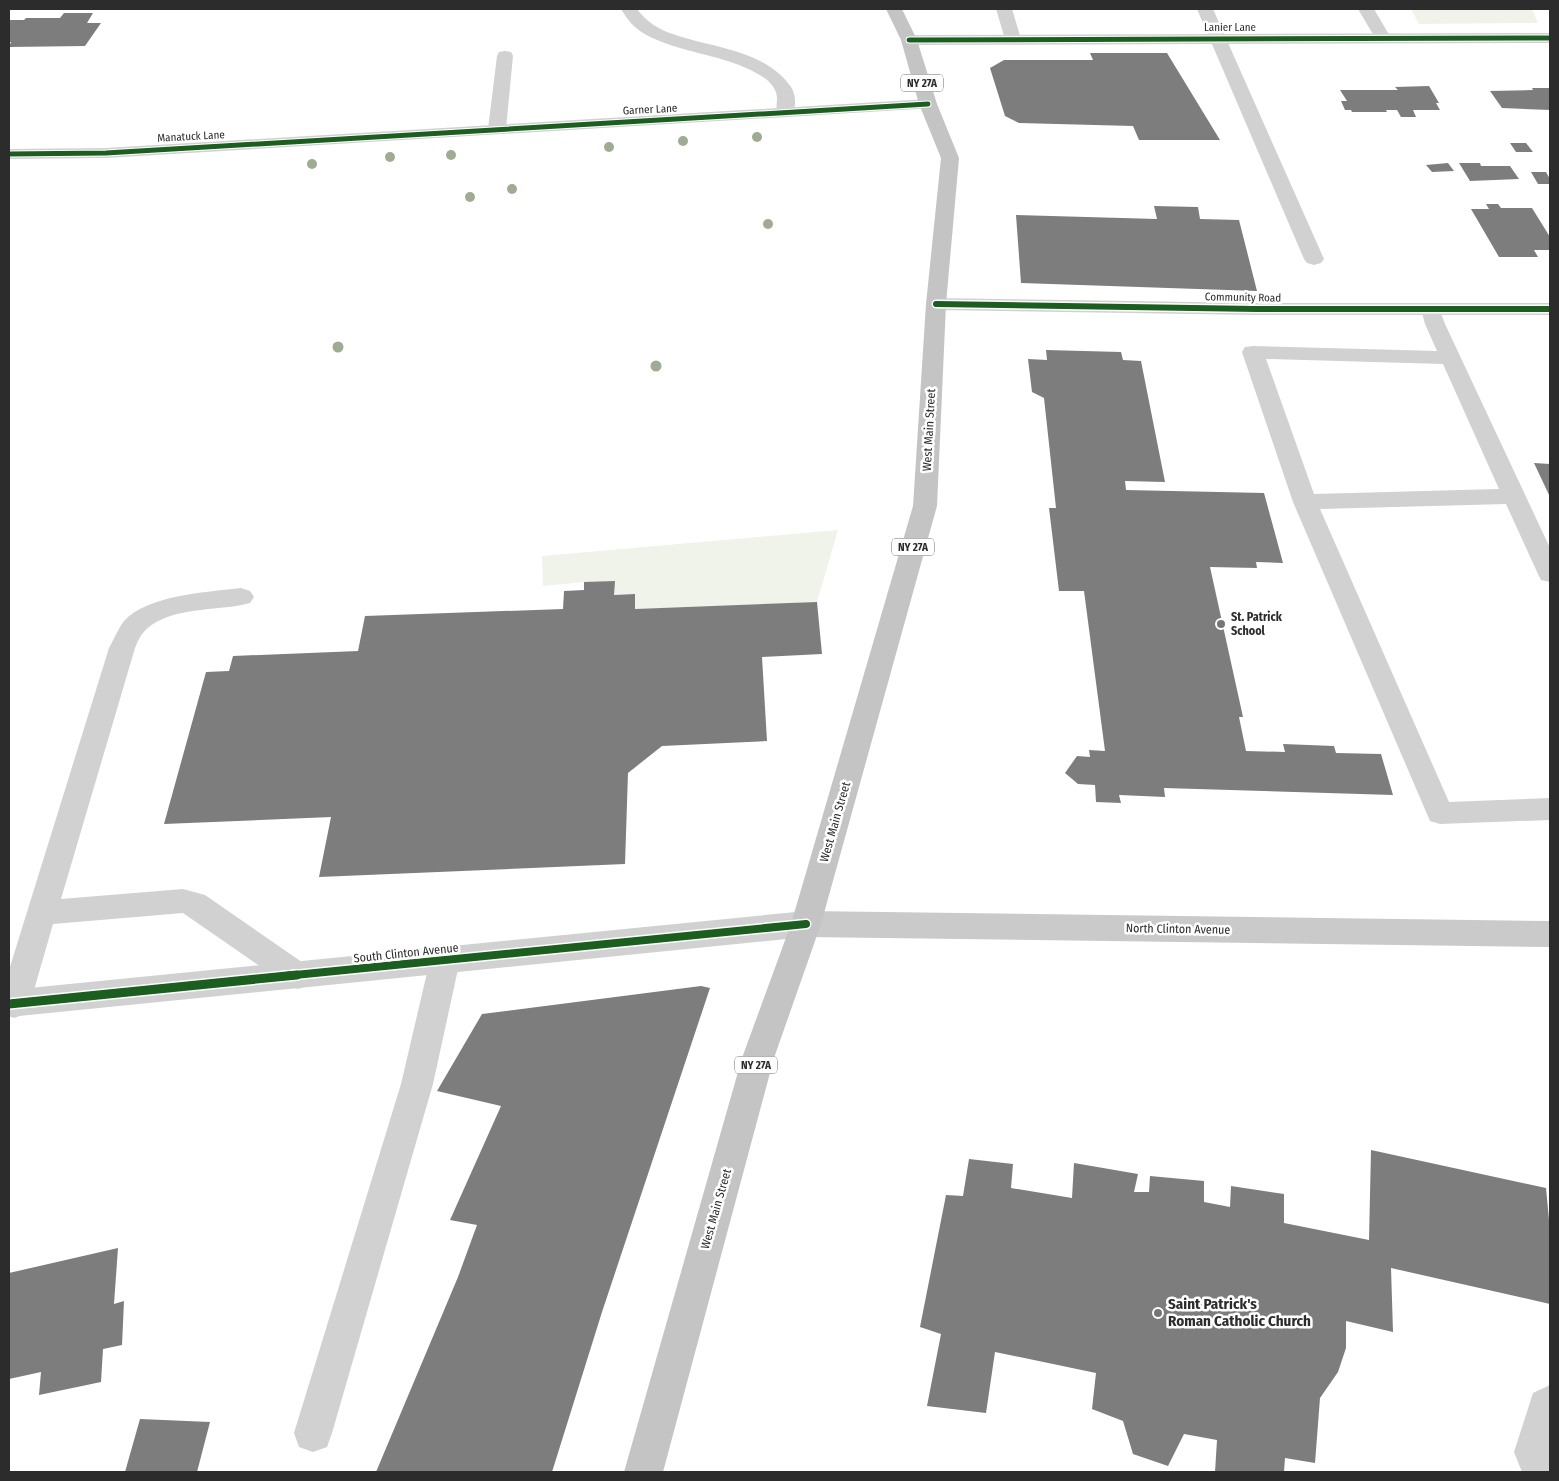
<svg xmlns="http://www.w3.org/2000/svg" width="1559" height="1481" viewBox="0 0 1559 1481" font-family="'Fira Sans Condensed',sans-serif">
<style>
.green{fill:#f0f3ea}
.building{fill:#7d7d7d}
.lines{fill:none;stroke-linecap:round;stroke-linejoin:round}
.service{fill:#d1d1d1;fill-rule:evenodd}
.minor{fill:#d1d1d1;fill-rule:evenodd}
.secondary{fill:#cacaca;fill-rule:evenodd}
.primary{fill:#c4c4c4;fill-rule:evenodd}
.cycleway-far3-casing{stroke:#fff;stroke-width:7}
.cycleway-far2-casing{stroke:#fff;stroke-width:9}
.cycleway-far1-casing{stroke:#fff;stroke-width:11}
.cycleway-casing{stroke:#fff;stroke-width:12}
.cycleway-far3{stroke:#1b5e20;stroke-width:5}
.cycleway-far2{stroke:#1b5e20;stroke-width:6}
.cycleway-far1{stroke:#1b5e20;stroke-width:8}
.cycleway{stroke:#1b5e20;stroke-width:9}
.tree{fill:#a0ab93}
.poi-dot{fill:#767676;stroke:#fff;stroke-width:2}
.labels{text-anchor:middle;stroke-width:5;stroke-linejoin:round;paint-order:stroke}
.far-street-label{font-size:11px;fill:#2c2c2c;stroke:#fff}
.shield{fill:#fff;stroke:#6b6b6b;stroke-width:1}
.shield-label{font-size:11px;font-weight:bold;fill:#2c2c2c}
.street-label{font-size:12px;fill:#2c2c2c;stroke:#fff}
.poi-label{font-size:12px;font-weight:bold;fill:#2c2c2c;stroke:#fff;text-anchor:start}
.near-poi-label{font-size:15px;font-weight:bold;fill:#2c2c2c;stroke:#fff;text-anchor:start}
</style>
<rect width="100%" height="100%" fill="#fff"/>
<path class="green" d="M1411,9H1532L1538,23L1419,24Z
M838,530L817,602L635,609V594L614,595L584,582L543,586L542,556Z"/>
<path class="building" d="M64,13H93L87,23H101L85,46L9,47L11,42H9V20H24L26,18H60Z
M1090,53H1167L1220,140H1139L1133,126L1019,123L1005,116L990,68L1004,60H1093Z
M1429,86L1439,103H1436L1440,110H1413L1416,117H1401L1397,110H1386L1387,112H1352L1351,110H1345L1341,101H1347L1340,90H1398L1395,87Z
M1532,88H1550V110L1502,108L1490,91L1533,90Z
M1510,143H1526L1533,152H1516Z
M1448,163L1454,171L1432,172L1426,165Z
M1459,163H1480L1481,166H1510L1519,179L1470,181Z
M1531,172H1546L1550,179V184H1538Z
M1486,204H1498L1501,208H1532L1550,237V250H1534L1538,257H1499L1471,209H1489Z
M1154,206L1198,207L1200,219L1239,220L1257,291L1021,283L1016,215L1157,219Z
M1046,350L1121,352L1123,360L1141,361L1165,482L1125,481L1126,490L1264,493L1283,563L1256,562L1257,568L1210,567L1243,717H1239L1246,751L1285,752L1283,744L1334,746L1336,753L1381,754L1393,795L1164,788L1165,797L1119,795L1121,803L1096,802L1095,785L1078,784L1065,773L1077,756L1090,757L1089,750L1105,751L1084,591H1059L1049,508H1056L1044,398L1032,392L1028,359L1047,360Z
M1534,463L1550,464V497Z
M615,581L614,595L635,594V609L817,602L822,654L762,657L767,741L662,746L628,773L625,864L319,877L331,817L164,824L206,672L229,671L233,656L358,651L365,616L563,609L564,591L584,590V582Z
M701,986L710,988L602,1312L552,1472H376L458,1277L477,1225L450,1220L501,1106L437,1091L482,1014Z
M1371,1150L1546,1188L1550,1230V1304L1391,1268L1393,1332L1346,1321V1348L1338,1372L1320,1398L1315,1463L1285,1458L1284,1472H1215L1217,1440L1184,1434L1168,1466L1133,1454L1123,1421L1092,1409L1096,1373L995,1352L986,1413L927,1406L941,1334L920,1327L946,1195L963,1196L969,1159L1013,1164L1011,1188L1072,1198L1074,1163L1138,1174L1134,1192H1149L1150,1176L1204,1181V1202L1230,1207L1231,1186L1284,1194V1223L1369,1240Z
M118,1248L114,1304L124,1301L122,1345L103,1349L101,1382L39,1395L41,1372L9,1379V1273Z
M140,1419L210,1422L197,1472H125Z"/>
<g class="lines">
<path class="service" d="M621,9H637C645,20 655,27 667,32C708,48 764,48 791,87C796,95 797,107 791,116L785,117L779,116C772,106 783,98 771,84C765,77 755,72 746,68C714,53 660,49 635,27C629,22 625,15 621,9Z
M996,9H1012L1021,39L1019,42H1007L1005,39Z
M1197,9H1213L1324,259L1321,263L1314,265L1307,263L1304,259Z
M1358,9H1374L1391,38L1389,41H1377Z
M505,51L511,52L513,56L506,129L503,133L497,134L491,133L488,129L497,56L499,52Z
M1431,303L1438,305L1445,324L1550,548V582L1541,580L1538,574L1506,504L1320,509L1449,802L1550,798V820L1440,824L1430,821L1293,502L1242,352L1245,347L1253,346L1437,351L1425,324L1421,309L1424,305ZM1266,359L1443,364L1499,489L1314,494Z
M241,588L250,591L254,597L250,603C219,612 165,605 142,634C139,638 137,643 135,648L61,899L183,889L205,895L309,967L314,976L309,985L298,989L287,985L183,913L53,924L30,1004L25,1014L14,1018L9,1016V970L109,648C114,639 118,629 124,621C147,595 208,592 241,588Z
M445,947L456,951L460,960L433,1084L332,1433L327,1447L313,1452L299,1447L294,1433L401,1084L430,960L434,951Z
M1550,1385V1472H1522L1514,1452L1533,1393Z"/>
<path class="minor" d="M1550,33V43L909,45L903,43L901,40L903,37L909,35Z
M928,99L934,100L937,104L934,108L106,158L9,159V149L106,148Z
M936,298L1257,303H1550V315H1257L936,310L929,308L926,304L929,300Z
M806,911L817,915L821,924L817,933L806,937L9,1017V990Z"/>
<path class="secondary" d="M806,911L1550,921V947L806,937L795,933L791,924L795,915Z"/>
<path class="primary" d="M886,9H902L917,40L937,104L959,158L946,304L937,506L821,924L774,1058L663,1472H624L742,1058L791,924L913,506L926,304L941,158L919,104L901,40Z"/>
<defs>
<path id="cycleway-far3" d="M909,40L1550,38
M9,154L106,153L928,104"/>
<path id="cycleway-far2" d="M936,304L1257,309H1550"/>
<path id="cycleway-far1" d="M285,976L806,924"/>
<path id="cycleway" d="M9,1004L297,975"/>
</defs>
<use href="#cycleway-far3" class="cycleway-far3-casing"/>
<use href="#cycleway-far2" class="cycleway-far2-casing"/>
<use href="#cycleway-far1" class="cycleway-far1-casing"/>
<use href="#cycleway" class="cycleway-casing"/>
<use href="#cycleway-far3" class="cycleway-far3"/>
<use href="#cycleway-far2" class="cycleway-far2"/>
<use href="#cycleway-far1" class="cycleway-far1"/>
<use href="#cycleway" class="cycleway"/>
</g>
<g class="tree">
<circle cx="757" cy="137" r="5"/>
<circle cx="683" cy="141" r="5"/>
<circle cx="609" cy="147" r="5"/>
<circle cx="451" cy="155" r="5"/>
<circle cx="390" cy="157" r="5"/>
<circle cx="312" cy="164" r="5"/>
<circle cx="512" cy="189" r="5"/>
<circle cx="470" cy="197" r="5"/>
<circle cx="768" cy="224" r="5"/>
<circle cx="338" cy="347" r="5.5"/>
<circle cx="656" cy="366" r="5.5"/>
</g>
<g class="poi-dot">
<circle cx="1221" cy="624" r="5"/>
<circle cx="1158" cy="1313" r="5"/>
</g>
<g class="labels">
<g class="far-street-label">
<text x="1230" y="31">Lanier Lane</text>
<text transform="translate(650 109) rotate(-3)" y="4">Garner Lane</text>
<text transform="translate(191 136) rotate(-3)" y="4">Manatuck Lane</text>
<text transform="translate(1243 297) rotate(1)" y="4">Community Road</text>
</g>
<g class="shield">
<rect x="901" y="74.5" width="42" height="17" rx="4"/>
<rect x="892" y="538.5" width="42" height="17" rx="4"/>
<rect x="735" y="1056.5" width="42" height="17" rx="4"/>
</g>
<g class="shield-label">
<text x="922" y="87">NY 27A</text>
<text x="913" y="551">NY 27A</text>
<text x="756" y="1069">NY 27A</text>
</g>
<g class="street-label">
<text transform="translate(929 430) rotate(-87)" y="4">West Main Street</text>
<text transform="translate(835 822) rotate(-74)" y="4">West Main Street</text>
<text transform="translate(1178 929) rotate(1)" y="4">North Clinton Avenue</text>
<text transform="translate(406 953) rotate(-6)" y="4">South Clinton Avenue</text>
<text transform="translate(716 1209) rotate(-74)" y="4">West Main Street</text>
</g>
<g class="poi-label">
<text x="1231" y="621">St. Patrick<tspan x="1231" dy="14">School</tspan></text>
</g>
<g class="near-poi-label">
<text x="1168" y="1309">Saint Patrick's<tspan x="1168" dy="17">Roman Catholic Church</tspan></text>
</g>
</g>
<rect width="1559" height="1481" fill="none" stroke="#2c2c2c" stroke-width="20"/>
</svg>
